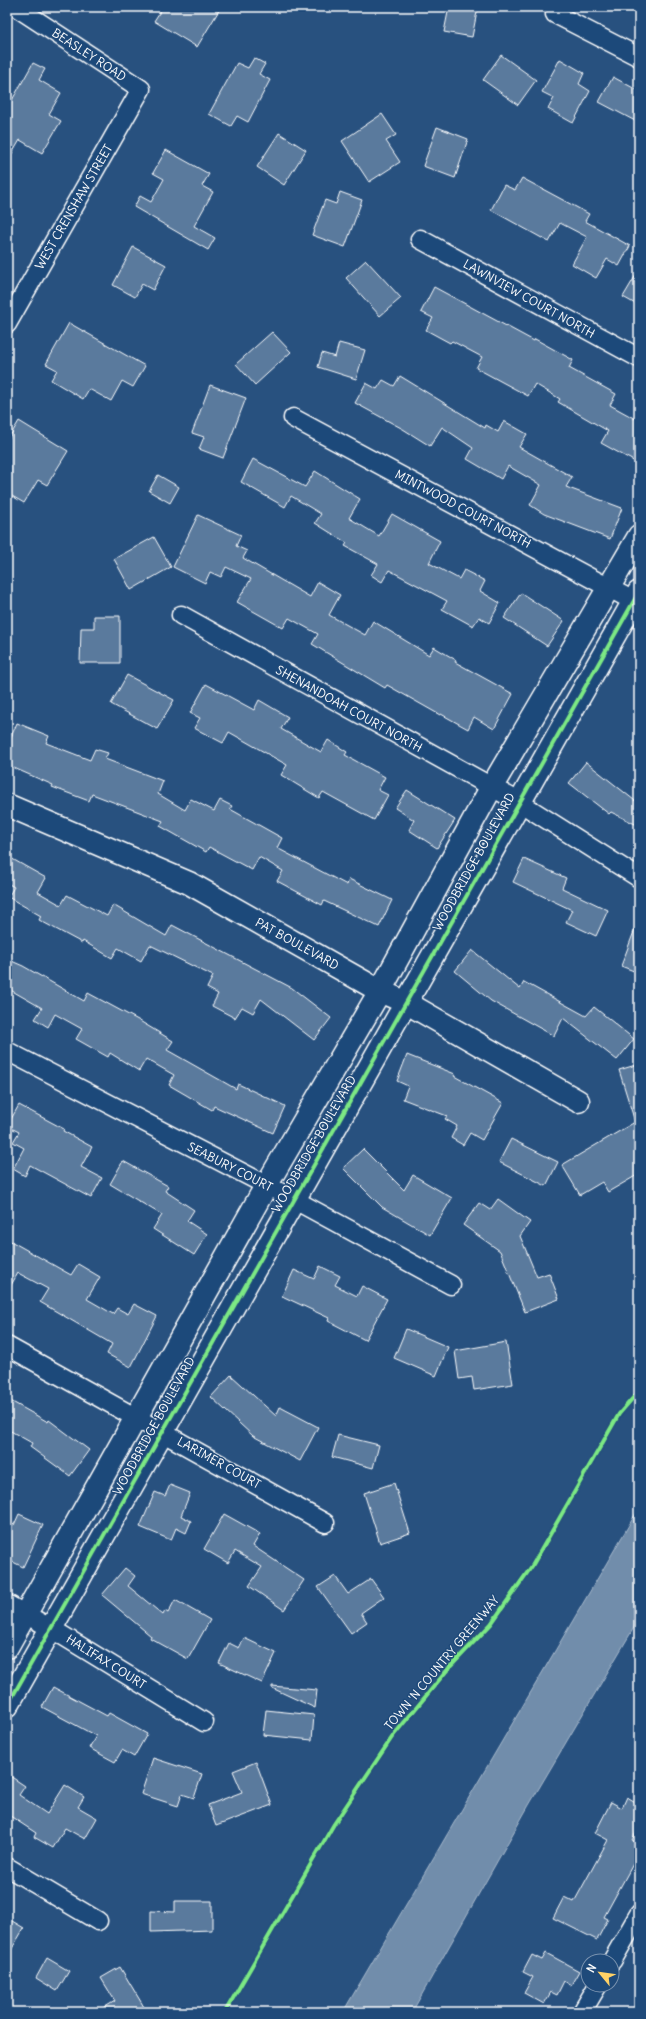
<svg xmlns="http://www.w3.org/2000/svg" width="646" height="2019" viewBox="0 0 646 2019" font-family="Delius,sans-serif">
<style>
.water{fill:#718dab;stroke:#aabbcd}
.building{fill:#5a7a9d;stroke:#fff}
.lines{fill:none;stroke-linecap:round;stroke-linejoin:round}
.minor-casing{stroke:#fff;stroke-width:21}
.tertiary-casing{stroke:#fff;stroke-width:25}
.minor{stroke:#1f4a7a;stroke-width:18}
.tertiary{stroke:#1f4a7a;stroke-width:22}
.cycleway-casing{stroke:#1f4a7a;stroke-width:6}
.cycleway{stroke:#7ce984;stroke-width:4}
.labels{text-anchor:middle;stroke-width:3;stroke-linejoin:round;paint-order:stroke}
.street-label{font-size:12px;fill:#fff;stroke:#1f4a7a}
</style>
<rect width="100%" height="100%" fill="#28517f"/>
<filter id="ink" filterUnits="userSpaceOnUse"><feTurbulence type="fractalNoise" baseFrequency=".025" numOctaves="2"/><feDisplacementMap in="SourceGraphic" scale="8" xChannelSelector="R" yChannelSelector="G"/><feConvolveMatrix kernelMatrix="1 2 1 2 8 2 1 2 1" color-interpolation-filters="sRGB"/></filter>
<g filter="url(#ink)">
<path class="water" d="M639,1508V1619L529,1805L412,2012H343Z"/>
<path class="building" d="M163,7H221L197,47L154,21Z
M449,7H478L472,37L444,32Z
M501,55L536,80L518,105L483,80Z
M254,58L265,64L259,74L270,80L248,122L237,116L231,126L209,114L237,63L248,68Z
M560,59L584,73L579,84L590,91L573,123L548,109L554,98L542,92Z
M33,63L45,69L39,80L61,93L49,114L61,121L42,153L20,140L7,162V109Z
M613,77L639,91V123L599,102Z
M382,114L396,135L386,141L400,162L369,182L342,141Z
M437,127L468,139L455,178L423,166Z
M279,133L306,150L284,185L257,167Z
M166,150L209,174L202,186L213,192L194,226L215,238L208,250L134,207L140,196L151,202L164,179L153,173Z
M522,178L589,214L585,221L630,246L619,266L607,259L596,278L572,264L587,237L560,223L549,242L491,210L504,185L515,190Z
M340,192L362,200L345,247L312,235L325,200L336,204Z
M133,247L166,265L153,290L142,284L135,297L113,285Z
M366,260L401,298L380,316L346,278Z
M639,270V306L623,297Z
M434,287L534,341L535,339L573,360L569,368L616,394L610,405L639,421V464L601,443L608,431L558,402L560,399L535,384L528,396L476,368L482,357L452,341L450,343L426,330L433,318L421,312Z
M69,323L145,366L133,387L122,381L111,401L89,389L83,399L51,380L57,370L46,364Z
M272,332L291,352L255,385L236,364Z
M339,343L365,350L356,379L318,367L322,353L335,357Z
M400,376L485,428L486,425L498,432L504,421L527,434L519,447L572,477L566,487L622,508L610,539L544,514L530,505L541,485L508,466L501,479L467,459L473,448L442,427L430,446L403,429L355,403L366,383L377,389L383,380L394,386Z
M210,385L246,398L223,458L199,449L204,437L192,433Z
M19,421L68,451L47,485L38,480L24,503L7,493V441Z
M253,459L305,487L315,471L360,499L349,518L379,536L392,514L440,541L429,563L459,579L464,570L485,581L480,591L500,603L489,623L479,617L473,626L442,609L447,601L389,570L382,582L371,575L378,564L345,546L347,543L315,523L321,514L291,496L285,507L241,482Z
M158,475L179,487L170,503L149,491Z
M198,515L241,535L236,546L247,551L243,558L310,597L318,582L340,595L329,615L365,635L373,621L429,655L434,647L456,660L455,662L513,694L494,729L474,717L468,729L441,714L440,715L387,685L385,688L312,644L318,634L289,618L283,628L237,602L251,579L226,567L221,577L210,572L205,583L173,567Z
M154,537L171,567L131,590L114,559Z
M521,593L564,621L547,646L504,618Z
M94,616H120V663H80L81,628H94Z
M127,675L174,700L157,729L111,704Z
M206,684L254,710L259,700L288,717L281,729L321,752L328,740L347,752L345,755L385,777L378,790L388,795L374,820L323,792L319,798L281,775L287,765L229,732L223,743L194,728L200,718L190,713Z
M17,723L49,736L46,743L90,760L95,749L108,753L105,759L163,781L158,794L185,810L191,799L214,811L220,800L232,806L230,809L282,838L277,848L347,885L349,879L392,900L379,927L324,901L322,905L277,881L283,871L259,857L252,870L209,847L206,852L160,826L163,821L92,794L89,801L52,787L53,785L7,765V746Z
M586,762L639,804V826L611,812L609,814L569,783Z
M407,790L455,820L437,848L409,830L414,820L395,808Z
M7,856L46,878L38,892L61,905L67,895L107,916L113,905L166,936L172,925L292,988L331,1018L314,1040L261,999L253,1013L242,1007L235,1018L212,1006L218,994L207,988L213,976L150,945L141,961L118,948L112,958L83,941L82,943L39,920L41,916L8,897L14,887L7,883Z
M524,859L566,878L562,888L608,910L596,936L566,922L572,910L513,882Z
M638,921H639V973L621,966Z
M472,950L520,989L524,982L586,1016L594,1007L634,1039L617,1060L563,1018L554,1036L491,1001L455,971Z
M7,959L23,966L84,1001L88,993L138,1020L173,1041L167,1050L236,1089L238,1084L285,1106L273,1133L214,1106L212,1110L169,1085L174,1075L146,1059L139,1071L110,1053L108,1057L76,1039L82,1029L55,1014L48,1027L35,1019L42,1008L7,988Z
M407,1055L455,1074L454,1076L503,1103L482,1140L470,1133L463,1145L451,1138L457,1126L445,1119L447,1116L403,1099L408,1086L397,1081Z
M639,1064V1174L608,1192L602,1182L580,1195L562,1165L635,1122L619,1070Z
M19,1105L64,1129L63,1131L92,1147L81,1167L102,1178L91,1198L30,1165L25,1176L13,1169L24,1148L13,1142L19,1132L7,1126Z
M511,1139L558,1162L546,1186L499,1162Z
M363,1149L404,1190L413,1175L452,1198L430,1235L382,1207L343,1168Z
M123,1161L168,1186L165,1191L194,1210L187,1221L207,1234L194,1255L153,1229L162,1215L110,1184Z
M498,1199L530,1222L520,1236L537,1277L549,1273L559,1299L525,1312L500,1251L463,1225L479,1203L490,1210Z
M7,1239L71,1275L78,1264L100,1277L87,1299L113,1314L117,1308L128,1314L134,1304L157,1316L131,1367L107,1354L112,1344L40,1302L48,1289L18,1273L7,1292Z
M320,1266L340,1276L335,1285L357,1296L362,1286L387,1299L365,1340L328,1321L329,1318L282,1296L294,1270L314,1279Z
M406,1329L448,1347L436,1376L394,1358Z
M506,1342L513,1384L474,1390L472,1377L459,1379L455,1351Z
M231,1375L276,1416L280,1407L318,1427L300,1461L253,1436L211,1397Z
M7,1399L48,1422L49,1420L89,1450L70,1476L30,1447L32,1443L7,1429Z
M338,1435L379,1445L373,1468L332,1457Z
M394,1483L410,1533L380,1543L364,1493Z
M170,1485L190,1493L181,1516L191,1521L186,1533L176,1528L171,1540L140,1527L155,1492L165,1496Z
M19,1514L43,1525L23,1567L7,1559V1521L14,1525Z
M224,1514L260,1534L253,1546L304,1580L284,1610L249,1586L262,1567L235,1551L228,1563L204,1549Z
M125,1568L135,1576L128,1586L163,1615L165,1611L168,1613L175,1600L210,1620L188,1659L150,1638L151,1636L102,1595Z
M335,1576L348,1594L371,1579L384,1597L361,1613L367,1622L351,1633L318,1587Z
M244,1638L276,1653L262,1683L219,1663L229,1643L239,1648Z
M272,1686L317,1690L315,1708L272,1688Z
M53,1687L107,1716L109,1713L147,1734L134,1757L122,1750L115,1762L89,1748L96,1736L42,1707Z
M266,1710L314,1715L312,1740L263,1735Z
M153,1758L202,1774L194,1798L182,1794L178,1806L141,1794Z
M256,1762L272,1805L216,1826L208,1805L242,1792L233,1771Z
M7,1774L25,1786L19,1795L47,1814L65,1785L84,1797L78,1807L97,1818L85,1839L65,1828L53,1848L34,1837L36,1833L7,1814Z
M627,1797L639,1804V1827L632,1840L639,1844V1853L604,1917L608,1919L597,1940L553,1918L564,1897L574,1902L608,1840L595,1833L611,1802L622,1808Z
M175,1901H212V1930L151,1932V1911L175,1912Z
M7,1918L24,1928L7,1957Z
M546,1953L579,1971L571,1985L564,1981L557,1995L551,1992L544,2004L524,1993L533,1977L523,1972L532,1955L542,1960Z
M47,1958L69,1971L57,1991L36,1978Z
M120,1967L147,2012H97L115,2001L101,1978Z"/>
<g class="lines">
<defs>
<path id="minor" d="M555,14L639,57
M420,239L639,358
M7,324L141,89L16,7
M293,418L639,604
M181,615L519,802L639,878
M7,1051L293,1199L451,1285
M7,1346L325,1523
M7,1604L52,1629L204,1722
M7,1867L98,1921
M612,1961L639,1914
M582,2012L598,1985"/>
<path id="tertiary" d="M7,805L189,883L380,991L407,1003L578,1101
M7,1647L266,1186L380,991L491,788L639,536
M7,1706L639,592"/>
</defs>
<use href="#minor" class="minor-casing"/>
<use href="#tertiary" class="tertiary-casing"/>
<use href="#minor" class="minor"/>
<use href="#tertiary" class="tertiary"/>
<defs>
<path id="cycleway" d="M7,1706L639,592
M225,2012L334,1824L393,1736L449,1668L491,1624L532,1566L619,1414L639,1391"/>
</defs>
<use href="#cycleway" class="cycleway-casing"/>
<use href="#cycleway" class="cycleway"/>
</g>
</g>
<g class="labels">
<g class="street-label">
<text transform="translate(89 55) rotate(33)" y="4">BEASLEY ROAD</text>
<text transform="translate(74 207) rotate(-60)" y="4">WEST CRENSHAW STREET</text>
<text transform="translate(529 299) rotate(29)" y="4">LAWNVIEW COURT NORTH</text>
<text transform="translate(463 509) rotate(28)" y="4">MINTWOOD COURT NORTH</text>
<text transform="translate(349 709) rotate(29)" y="4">SHENANDOAH COURT NORTH</text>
<text transform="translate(474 862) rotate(-61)" y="4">WOODBRIDGE BOULEVARD</text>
<text transform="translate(297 944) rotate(29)" y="4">PAT BOULEVARD</text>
<text transform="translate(314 1144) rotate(-60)" y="4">WOODBRIDGE BOULEVARD</text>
<text transform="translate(230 1167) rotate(27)" y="4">SEABURY COURT</text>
<text transform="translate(154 1426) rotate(-61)" y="4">WOODBRIDGE BOULEVARD</text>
<text transform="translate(219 1463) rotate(29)" y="4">LARIMER COURT</text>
<text transform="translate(106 1662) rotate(32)" y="4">HALIFAX COURT</text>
<text transform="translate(442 1663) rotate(-50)" y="4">TOWN 'N COUNTRY GREENWAY</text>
</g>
</g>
<rect width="646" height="2019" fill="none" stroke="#1f4a7a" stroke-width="24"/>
<rect x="12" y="12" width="622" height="1995" fill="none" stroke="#fff" stroke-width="1.5" filter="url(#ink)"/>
<g transform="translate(600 1973) rotate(299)"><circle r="19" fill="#1f4a7a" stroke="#7992af"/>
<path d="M0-3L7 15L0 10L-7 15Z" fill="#ffd166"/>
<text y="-6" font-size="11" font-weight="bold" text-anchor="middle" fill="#ffffff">N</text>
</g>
</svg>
